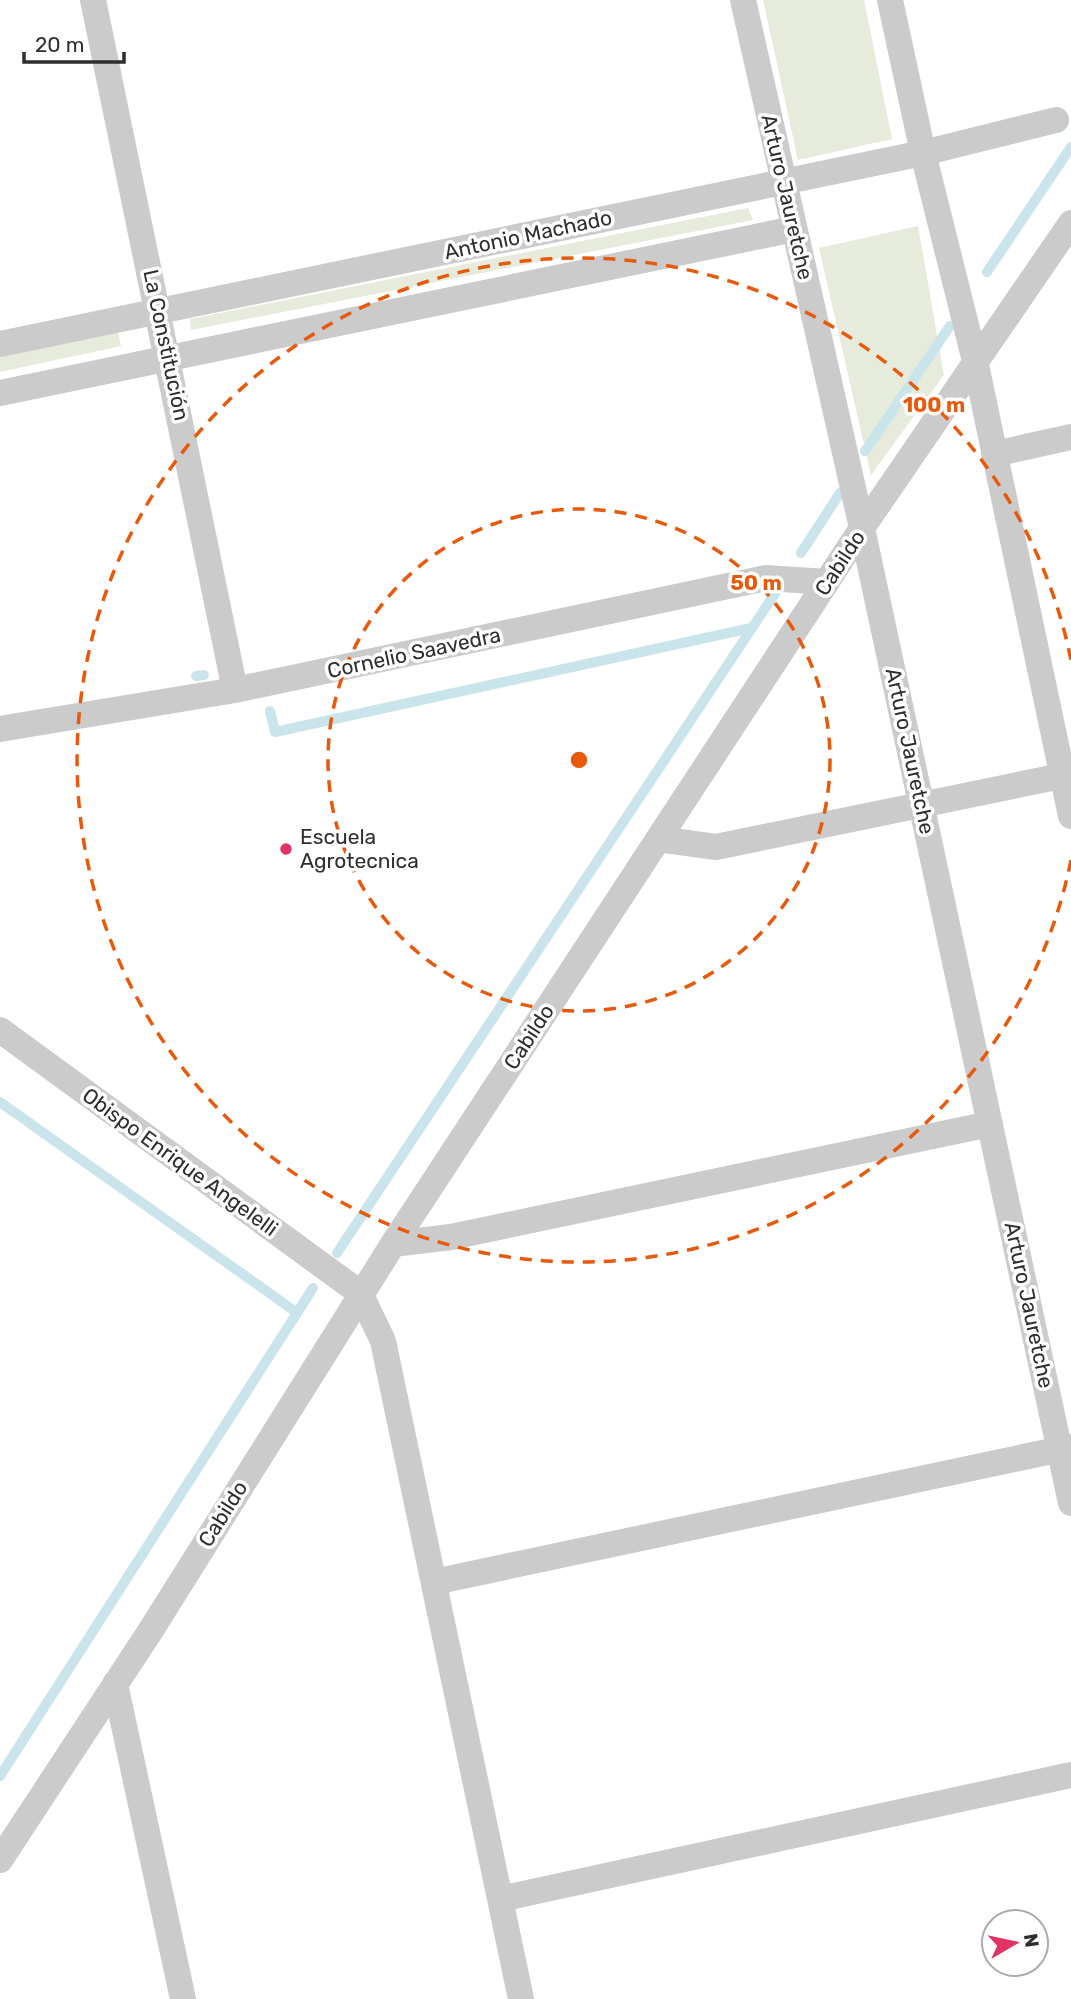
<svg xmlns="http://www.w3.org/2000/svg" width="1071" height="1999" viewBox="0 0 1071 1999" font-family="Rubik,sans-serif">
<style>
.green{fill:#e7ebdc}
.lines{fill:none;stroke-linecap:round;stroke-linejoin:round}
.stream{stroke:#c9e4eb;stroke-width:10}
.street{stroke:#cbcbcb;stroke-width:26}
.ring{fill:none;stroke:#e8590c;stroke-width:3.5;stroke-dasharray:12 9}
.poi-dot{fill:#e23464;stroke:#fff;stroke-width:2.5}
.labels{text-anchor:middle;stroke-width:7;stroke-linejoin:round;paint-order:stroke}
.street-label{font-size:21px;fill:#2e2e2e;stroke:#fff}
.poi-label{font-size:21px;fill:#2e2e2e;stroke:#fff;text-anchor:start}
.centre{fill:#e8590c;stroke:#fff;stroke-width:3.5}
.ring-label{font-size:21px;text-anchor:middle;font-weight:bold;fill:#e8590c;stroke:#fff;stroke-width:7;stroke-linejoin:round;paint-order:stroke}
</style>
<rect width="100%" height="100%" fill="#fff"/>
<path class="green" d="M763,0H864L892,139L798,160Z
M748,208L753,220L191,330L190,319Z
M918,226L944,375L871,475L819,248Z
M118,332L121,346L0,372V357Z"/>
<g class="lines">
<path class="stream" d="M987,272L1071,147
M865,451L950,326
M801,553L840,493
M196,676L204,675
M270,711L275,732L751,628
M0,1102L296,1312
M337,1253L776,592
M0,1776L313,1288"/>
<path class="street" d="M93,0L235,690
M743,0L862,528L1071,1503
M890,0L923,153L976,365L1071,816
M0,344L923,153L1056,120
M0,393L794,229
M994,454L1071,437
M0,729L235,690L766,578L827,582
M658,839L716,847L1071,774
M0,1030L360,1293L383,1341L521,1999
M393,1244L451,1237L990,1124
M434,1582L1071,1447
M115,1684L183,1999
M0,1860L151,1630L393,1244L862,528L1071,223
M500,1899L1071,1775"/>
</g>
<g class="ring">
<circle cx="579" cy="760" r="251"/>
<path d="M1071 860A502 502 0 1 1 1071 660"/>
</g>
<circle class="poi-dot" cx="286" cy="849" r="7"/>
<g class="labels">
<g class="street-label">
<text transform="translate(787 197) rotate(77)" y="7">Arturo Jauretche</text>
<text transform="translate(528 235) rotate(-12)" y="7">Antonio Machado</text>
<text transform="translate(166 345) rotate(78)" y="7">La Constitución</text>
<text transform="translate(840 563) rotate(-57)" y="7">Cabildo</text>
<text transform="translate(414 653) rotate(-12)" y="7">Cornelio Saavedra</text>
<text transform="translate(910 751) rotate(78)" y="7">Arturo Jauretche</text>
<text transform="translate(529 1037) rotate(-57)" y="7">Cabildo</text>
<text transform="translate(180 1162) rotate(36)" y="7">Obispo Enrique Angelelli</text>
<text transform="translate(1029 1305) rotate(78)" y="7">Arturo Jauretche</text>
<text transform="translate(223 1514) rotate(-58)" y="7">Cabildo</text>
</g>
<g class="poi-label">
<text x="300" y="844">Escuela<tspan x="300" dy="24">Agrotecnica</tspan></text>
</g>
</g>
<circle cx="579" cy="760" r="10" class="centre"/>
<g class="ring-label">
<text x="934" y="412">100 m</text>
<text x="756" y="590">50 m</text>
</g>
<g transform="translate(1015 1943) rotate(81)"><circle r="33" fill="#ffffff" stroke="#ababab" stroke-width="2"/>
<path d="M0-5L12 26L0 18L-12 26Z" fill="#e23464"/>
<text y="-10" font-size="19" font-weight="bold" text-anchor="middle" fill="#2e2e2e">N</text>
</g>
<path d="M24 52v10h100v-10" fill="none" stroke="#2e2e2e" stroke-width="3.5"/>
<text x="35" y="52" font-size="21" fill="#2e2e2e" stroke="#ffffff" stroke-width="5" paint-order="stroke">20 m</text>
</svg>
